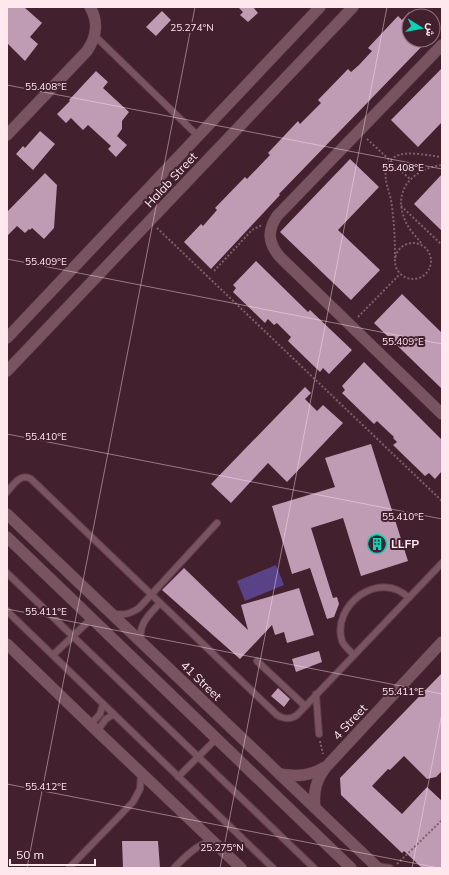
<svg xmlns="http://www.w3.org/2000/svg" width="449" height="875" viewBox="0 0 449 875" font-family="Mulish,Vazirmatn,sans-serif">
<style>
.park{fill:#5a4288}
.building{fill:#bf9bb4}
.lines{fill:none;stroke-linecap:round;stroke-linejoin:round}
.service-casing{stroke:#5b3e49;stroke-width:8}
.minor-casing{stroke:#5b3e49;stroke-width:12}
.tertiary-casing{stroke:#5b3e49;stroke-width:12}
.path{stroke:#7e5f6b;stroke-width:2;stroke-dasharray:2 2;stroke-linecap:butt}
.service{stroke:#7a5360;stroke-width:6}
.minor{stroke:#7a5360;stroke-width:11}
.tertiary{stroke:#7a5360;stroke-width:11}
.ticks{fill:none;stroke:#ffe7ee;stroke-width:1;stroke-opacity:0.45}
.labels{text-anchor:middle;stroke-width:4;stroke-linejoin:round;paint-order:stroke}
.street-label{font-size:12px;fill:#ffe7ee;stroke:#42202d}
.poi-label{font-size:12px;font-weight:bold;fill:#ffe7ee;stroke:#42202d;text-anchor:start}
.ticks-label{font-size:10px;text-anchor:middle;fill:#ffe7ee;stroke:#42202d;stroke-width:4;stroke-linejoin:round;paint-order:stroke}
</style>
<rect width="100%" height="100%" fill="#42202d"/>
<path class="park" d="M276,565L284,585L245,601L237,581Z"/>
<path class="building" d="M7,7H24L42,23L30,37L38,44L25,61L7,43Z
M238,7H253L258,13L248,22L240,15L243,12Z
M162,11L171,20L156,36L146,27Z
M409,12V40H428L279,194L280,195L211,269L184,242L201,224L203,226L217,210L215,208L245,177L247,179L270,155L268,153L298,121L300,124L321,103L318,100L348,69L351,72L359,65L372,51L368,48L398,16L402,20Z
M442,68V122L418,147L391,120Z
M96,71L108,82L103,88L129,112L122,121V129L117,136L127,145L116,157L108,149L111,146L88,125L83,130L71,118L66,123L57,114L70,101L69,100Z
M40,131L55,144L33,170L16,154L23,146L25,148Z
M350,159L379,187L338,230L380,270L351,300L280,232Z
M45,173L57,185L54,228L44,239L32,228L30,230L29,229L25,233L17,226L7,236V212Z
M442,174V231L414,204Z
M256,261L308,312L310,310L352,350L329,374L323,368L320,372L288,341L291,337L277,323L274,325L268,319L265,323L233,292L236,288L233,285Z
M402,294L442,333V389L374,323Z
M364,362L442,440V471L435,479L429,473L425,476L393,445L397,442L393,438L394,437L377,421L374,424L342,393L345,390L342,386Z
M305,387L311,393L305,399L317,411L323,405L343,423L287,482L268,463L231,503L211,484Z
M371,444L408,561L361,576L343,518L311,528L333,598L337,597L339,604L334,617L327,619L310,568L292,574L272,506L335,487L325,458Z
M184,568L248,630L241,605L299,588L314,635L287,643L284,632L275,635L272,625L240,659L162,590Z
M319,651L322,662L296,672L292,659Z
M442,673V771L436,777L427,779L404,756L390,770L388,769L372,786L402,814L427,787L442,801V868H422L404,851L402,853L341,795L340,778Z
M278,688L290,699L284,707L271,696Z
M122,841H158L160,868H123Z"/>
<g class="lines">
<defs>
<path id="service" d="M95,36L198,136
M7,492C14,484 20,473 31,479L277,715C284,719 290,720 297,715L442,563
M7,573L314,868
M7,611L273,868
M113,613C123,616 130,614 139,608L217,523
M141,640C138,624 150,614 160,603
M53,655L92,618
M354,655C350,651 344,646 342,641C331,606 379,568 409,598
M257,661L305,706
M316,694L319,734
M90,725L100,714L103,704
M97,731L106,719L114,714
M178,777L216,739
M376,866L390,868
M69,868L133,802L140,789L141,774
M174,868C186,856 196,845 212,841"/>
<path id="minor" d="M442,45L277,216C267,231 268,243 280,257L442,414
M7,135L87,51C96,38 99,22 90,7
M7,644L97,731L241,868
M280,774C297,777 310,776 325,767
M315,808C313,792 316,780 326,767L442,642"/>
<path id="tertiary" d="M7,338L320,7
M7,371L353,7
M7,514L378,868
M7,537L351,868"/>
</defs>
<use href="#service" class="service-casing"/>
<use href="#minor" class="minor-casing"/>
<use href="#tertiary" class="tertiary-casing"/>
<path class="path" d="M367,139L410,179
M401,206L442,245
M157,228L442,501
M395 261a18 18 0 1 1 36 0a18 18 0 1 1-36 0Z
M421,243C416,236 408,229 405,220C392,190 413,169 442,165
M395,258C395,238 394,219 391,200C389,190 384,180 386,170C387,163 392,157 399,155C410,151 431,156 442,157
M214,271L252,230L262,225
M358,317L400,274
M320,741L323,754
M397,864L442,820"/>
<use href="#service" class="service"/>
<use href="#minor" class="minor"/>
<use href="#tertiary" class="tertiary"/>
</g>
<path class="ticks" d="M7,85L442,169M7,259L442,344M7,434L442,519M7,609L442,694M7,784L439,868M27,868L195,7M220,868L387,7M412,868L442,713"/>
<defs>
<symbol id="building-ring" viewBox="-11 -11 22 22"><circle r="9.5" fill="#42202d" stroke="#04d5b6" stroke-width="1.5"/><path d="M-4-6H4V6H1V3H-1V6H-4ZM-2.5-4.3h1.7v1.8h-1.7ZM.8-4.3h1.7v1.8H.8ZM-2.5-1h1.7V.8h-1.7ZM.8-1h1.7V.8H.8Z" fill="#04d5b6"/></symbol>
</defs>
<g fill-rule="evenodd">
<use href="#building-ring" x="366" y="533" width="22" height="22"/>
</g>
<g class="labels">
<g class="street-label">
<text transform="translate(171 180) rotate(-47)" y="4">Halab Street</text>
<text transform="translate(201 681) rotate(44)" y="4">41 Street</text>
<text transform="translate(350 722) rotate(-47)" y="4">4 Street</text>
</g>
<g class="poi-label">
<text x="391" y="548">LLFP</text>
</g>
</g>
<g class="ticks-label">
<text x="192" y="31">25.274°N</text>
<text x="46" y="90">55.408°E</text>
<text x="403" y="171">55.408°E</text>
<text x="46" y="265">55.409°E</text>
<text x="403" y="345">55.409°E</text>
<text x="46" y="440">55.410°E</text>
<text x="403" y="520">55.410°E</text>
<text x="46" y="615">55.411°E</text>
<text x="403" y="695">55.411°E</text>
<text x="46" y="790">55.412°E</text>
<text x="222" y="851">25.275°N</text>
</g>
<rect width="449" height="875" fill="none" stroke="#ffe7ee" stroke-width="16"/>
<g transform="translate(421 28) rotate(101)"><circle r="19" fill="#42202d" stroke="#8e707a"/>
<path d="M0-3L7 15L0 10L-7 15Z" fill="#04d5b6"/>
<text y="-6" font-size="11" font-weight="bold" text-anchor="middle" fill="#ffe7ee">ش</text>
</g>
<path d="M10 859v6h85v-6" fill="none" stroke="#ffe7ee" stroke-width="2"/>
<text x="16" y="859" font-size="12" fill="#ffe7ee" stroke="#42202d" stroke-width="3" paint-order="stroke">50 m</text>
</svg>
